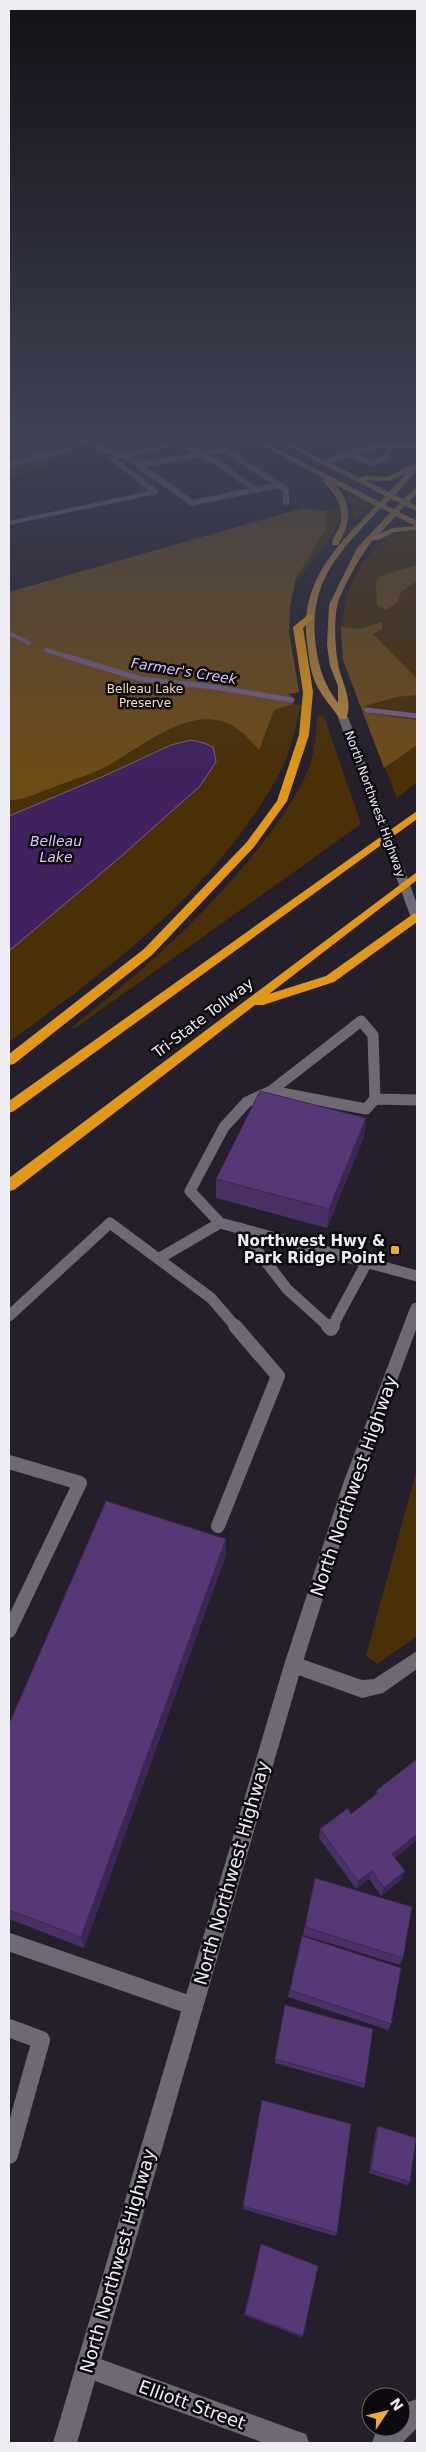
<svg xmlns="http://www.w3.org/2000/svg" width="426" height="2452" viewBox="0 0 426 2452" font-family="'DejaVu Sans',sans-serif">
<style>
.green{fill:#4a3006}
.forest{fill:#6f4c16}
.water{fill:#40235e;stroke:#75608b}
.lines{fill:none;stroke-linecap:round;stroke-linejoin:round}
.stream-far1{stroke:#75608b;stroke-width:4}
.stream{stroke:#75608b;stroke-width:5}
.service-far3{stroke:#6f6976;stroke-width:6}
.service-far2{stroke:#6f6976;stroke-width:11}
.service-far1{stroke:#6f6976;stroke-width:14}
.service{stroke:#6f6976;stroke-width:18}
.minor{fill:#6f6976;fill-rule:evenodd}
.secondary{fill:#6f6976;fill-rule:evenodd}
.primary{fill:#b4853d;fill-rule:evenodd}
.motorway{fill:#e29817;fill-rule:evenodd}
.wall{fill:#493065}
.shaded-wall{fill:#3c2752}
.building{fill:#553875;stroke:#3c2752}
.poi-dot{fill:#eea73c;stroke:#0c0a0f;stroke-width:2}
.labels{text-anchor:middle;stroke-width:5;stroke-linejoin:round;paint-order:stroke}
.far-park-label{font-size:12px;fill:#fae0be;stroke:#0c0a0f}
.far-street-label{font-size:12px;fill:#f0eef5;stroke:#0c0a0f}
.far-water-label{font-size:14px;font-style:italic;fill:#dcc4fc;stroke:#0c0a0f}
.street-label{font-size:15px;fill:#f0eef5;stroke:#0c0a0f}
.poi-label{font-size:15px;font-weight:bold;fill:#f0eef5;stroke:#0c0a0f;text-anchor:end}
.near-street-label{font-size:18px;fill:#f0eef5;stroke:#0c0a0f}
</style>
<rect width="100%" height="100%" fill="#241f2a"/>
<path class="green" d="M9,432H113L32,451L53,466L9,476Z
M346,493L371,504L353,522L352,503Z
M340,507C344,528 314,557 302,575L296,578L290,606L289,632L299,692L287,695L291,696L293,704L301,705C295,727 291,754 279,774C218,887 111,968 9,1042V592L303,508L311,515Z
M406,531H417V782L397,798L343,660L341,627L347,595L362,563L388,534Z
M317,715L324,716L361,824L74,1029L72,1027C145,969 214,908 270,833C287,809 307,782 313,753C316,741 316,727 317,715Z
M417,1469V1636L377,1664L366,1656Z"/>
<path class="forest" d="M303,508L325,511V530L296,578L290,606L289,632L299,692L287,694L291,696L293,704L274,710L259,750C250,740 240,728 227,723C188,707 141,747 109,765C91,775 68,781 49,789C36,793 22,801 9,800V592Z
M417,565V581L401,592L398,602L386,610L377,605L376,584L380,576Z
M382,622V629L373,634L417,679V695L396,697L365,706L368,713L417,720V745L384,768L343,660L341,627L360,629Z"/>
<path class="water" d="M191,740L204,743L213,747L216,762L200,786L118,859L9,951V816L104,776L171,745Z"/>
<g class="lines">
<path class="stream-far1" d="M9,633L29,643
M46,650L70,657"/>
<path class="stream" d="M66,656L141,679L214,687L292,700
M367,710L417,716"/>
<path class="service-far3" d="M174,432L190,441
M85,440L104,450L125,455L192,503L279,485L224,450L140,465
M180,443L216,462L256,490
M9,444L43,432
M349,454L370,463L384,459L391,445
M323,462L375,446L417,445
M9,464L69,450L80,441L118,432
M279,485L286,490V502"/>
<path class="service-far2" d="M271,1091L366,1109L375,1099
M220,1223L417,1276
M240,1228L287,1289L329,1327
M158,1259L220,1223L190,1191L224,1127L247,1102L271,1091L361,1021L373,1035L375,1099L417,1100
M9,1316L110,1223L211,1298L236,1327
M332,1327L367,1262"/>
<path class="service-far1" d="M328,1326L331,1329L333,1326
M9,1462L80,1483L9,1631
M218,1526L278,1376L235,1326"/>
<path class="service" d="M9,1942L193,2006
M9,2028L41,2040L9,2155"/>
<path class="minor" d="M227,432H238L117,459L158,490V494L9,525V521L149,491L109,459V457Z
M417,1651V1669L383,1693L362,1698L287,1671L284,1665L287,1659L293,1656L362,1680L374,1679Z
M87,2354L297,2431L306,2434L309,2443H264L87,2378L79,2374L75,2366L79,2358Z
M417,2399V2428L402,2443H372L375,2434L383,2427H401V2410L408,2402Z"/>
<path class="secondary" d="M343,714L348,717L417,904V921L411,918L338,717Z
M417,1302V1327L360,1481L302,1665L77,2443H53L284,1665L344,1481L410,1308L412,1304Z"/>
<path class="primary" d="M237,432H244L380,502L385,496L260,432H267L360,478L364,476L388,477L409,466L417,464V470L395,495L403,499L417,487V493L409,502L417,506V511L405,506L399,512L417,521V530L394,532L379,540H373C363,551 340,592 337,606C334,624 335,646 338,664C341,681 354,701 346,719H340C332,707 322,697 316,684C310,671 309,657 307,643C299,582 336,546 376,506L334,484C353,503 351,523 338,545H332C332,540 335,535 338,530C347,509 337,497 323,481L325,479ZM407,473L389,492L365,480L389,481ZM391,499L400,503L394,509L385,505ZM381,508L390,513L357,548L329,605L327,645L330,666L338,686V703C325,686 319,669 316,647C307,582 339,552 381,508ZM396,516L415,526L392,528L379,534Z"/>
<path class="motorway" d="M309,614L314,617L303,628L313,692L309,735L287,801L254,847L152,955L14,1064L9,1065V1054L144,949L246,843L277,801L299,735L303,692L293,627Z
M417,811V819L14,1111L9,1113V1101Z
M417,872V880L269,994L326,976L413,914L417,913V922L334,982L263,1005H255L14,1190L9,1191V1178Z"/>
</g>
<path class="wall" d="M320,432H400L398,437L376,438L335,450L320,442Z
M364,1137L327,1228L216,1198V1179Z
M226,1539V1555L84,1948L9,1919V1724Z
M417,1759V1840L395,1858L402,1879L381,1896L369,1879L356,1889L319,1838L320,1829L351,1814L375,1796L376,1791Z
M315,1878L403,1958L400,1965L303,1935Z
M302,1936L391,2024L388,2030L288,1997Z
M285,2005L365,2084L364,2088L275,2063Z
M262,2100L337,2233L335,2236L243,2209Z
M378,2126L410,2182L407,2185L369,2173L376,2129Z
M261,2244L303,2336L301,2337L244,2315Z"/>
<path class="shaded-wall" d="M362,432H376V438L335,450L336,439Z
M366,1118L364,1137L327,1228L329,1209Z
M226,1539V1555L84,1948L81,1937Z
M417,1834V1840L389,1863L392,1854Z
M372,1871L369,1879L356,1889L358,1881Z
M405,1871L402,1879L381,1896L384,1888Z"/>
<path class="building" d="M321,432H362L336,439Z
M260,1091L366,1118L329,1209L216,1179Z
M106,1501L226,1539L81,1937L9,1910V1724Z
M417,1759V1834L392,1854L405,1871L384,1888L372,1871L358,1881L320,1829L348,1808L351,1814L378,1793L376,1791Z
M315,1878L412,1907L403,1958L305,1927Z
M302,1936L401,1968L391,2024L290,1990Z
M285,2005L373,2029L365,2084L275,2059Z
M262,2100L351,2124L337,2233L243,2206Z
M378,2126L416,2138L410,2182L371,2170Z
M261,2244L318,2266L303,2336L245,2314Z"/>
<linearGradient id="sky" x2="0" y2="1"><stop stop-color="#141117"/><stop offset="0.56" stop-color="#3f4255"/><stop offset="1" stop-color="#3f4255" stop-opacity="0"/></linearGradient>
<rect width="426" height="775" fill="url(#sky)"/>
<rect class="poi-dot" x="390" y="1245" width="10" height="10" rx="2.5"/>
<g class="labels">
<g class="far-park-label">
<text x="145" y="693">Belleau Lake<tspan x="145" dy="14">Preserve</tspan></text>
</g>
<g class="far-street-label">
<text transform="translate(375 804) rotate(70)" y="4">North Northwest Highway</text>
</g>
<g class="far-water-label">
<text transform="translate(184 671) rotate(9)" y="5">Farmer's Creek</text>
<text x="56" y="846">Belleau<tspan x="56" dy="16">Lake</tspan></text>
</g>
<g class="street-label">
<text transform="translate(203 1018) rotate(-37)" y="5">Tri-State Tollway</text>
</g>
<g class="poi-label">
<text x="385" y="1246">Northwest Hwy &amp;<tspan x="385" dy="17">Park Ridge Point</tspan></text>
</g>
<g class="near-street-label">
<text transform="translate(354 1486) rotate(-71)" y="6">North Northwest Highway</text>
<text transform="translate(232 1873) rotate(-74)" y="6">North Northwest Highway</text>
<text transform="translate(118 2261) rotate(-74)" y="6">North Northwest Highway</text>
<text transform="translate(192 2405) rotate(20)" y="6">Elliott Street</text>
</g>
</g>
<rect width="426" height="2452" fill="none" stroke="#f0eef5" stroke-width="20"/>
<g transform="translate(386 2412) rotate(55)"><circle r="24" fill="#0c0a0f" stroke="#67656b"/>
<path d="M0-4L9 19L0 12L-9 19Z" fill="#eea73c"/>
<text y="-8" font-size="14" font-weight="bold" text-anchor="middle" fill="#f0eef5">N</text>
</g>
</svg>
